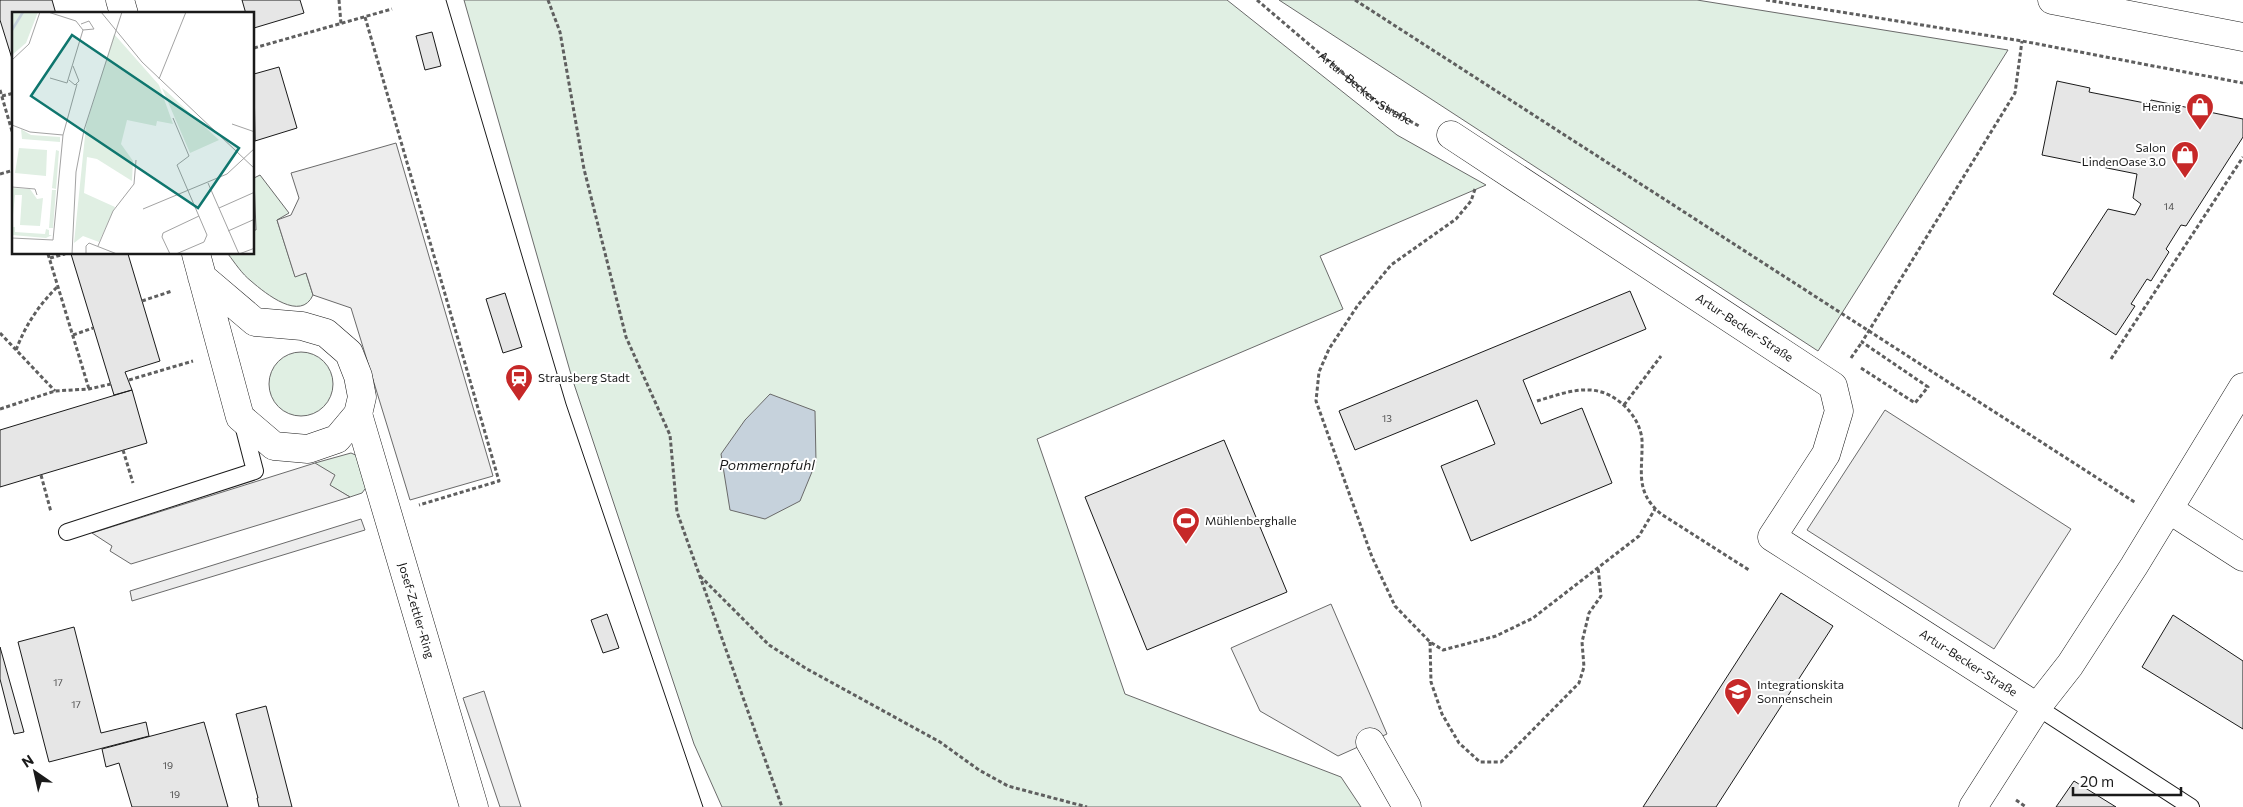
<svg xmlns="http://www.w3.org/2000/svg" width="2243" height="807" viewBox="0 0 2243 807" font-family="Commissioner,sans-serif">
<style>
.green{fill:#e0efe3;stroke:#6a6a6a}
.parking{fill:#ededed;stroke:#6a6a6a}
.water{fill:#c6d2dc;stroke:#6a6a6a}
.building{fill:#e6e6e6;stroke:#1a1a1a}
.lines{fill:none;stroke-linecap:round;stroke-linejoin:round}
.lane-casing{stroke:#1a1a1a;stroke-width:18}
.street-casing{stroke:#1a1a1a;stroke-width:29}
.secondary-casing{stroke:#1a1a1a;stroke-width:29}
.path{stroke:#5f5f5f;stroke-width:3;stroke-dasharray:4 2.5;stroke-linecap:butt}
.lane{stroke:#fff;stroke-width:16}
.street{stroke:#fff;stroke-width:28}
.secondary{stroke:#fff;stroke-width:28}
.tram{stroke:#1a1a1a;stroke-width:1}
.labels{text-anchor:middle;stroke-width:4;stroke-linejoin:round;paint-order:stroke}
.number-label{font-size:10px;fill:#4d4d4d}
.street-label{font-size:12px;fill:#1a1a1a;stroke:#fff}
.poi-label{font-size:12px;fill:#1a1a1a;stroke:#fff;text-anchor:start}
.water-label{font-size:14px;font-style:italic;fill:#1a1a1a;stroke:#fff}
.inset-river{fill:none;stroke:#c6d2dc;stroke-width:2.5}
.inset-road{fill:none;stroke:#a3a3a3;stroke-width:1}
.view{fill:#0f766e;fill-opacity:0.15;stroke:#0f766e;stroke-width:2.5}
.inset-edge{fill:none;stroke:#1a1a1a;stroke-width:2.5}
</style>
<rect width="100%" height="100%" fill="#fff"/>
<path class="green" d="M464,0H1227L1397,135L1486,185L1320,256L1343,309L1037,439L1125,694L1341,777L1361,807H722L694,744L572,378Z
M1279,0H1697L2008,50L1818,351Z
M260,175L289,213L277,220L295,276L306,273L313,295C301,322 266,294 251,281C242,274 235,263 228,254H254V230H256L254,178Z
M269 384a32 32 0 1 1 64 0a32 32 0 1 1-64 0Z
M351,453L362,458L368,485L362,493L350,497L329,485L315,463Z"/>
<path class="parking" d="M396,143L493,476L410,500L351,308L313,295L306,273L295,277L277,220L291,215L299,198L291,173Z
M1885,410L2071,529L1994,649L1807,530Z
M315,463L335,475L330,485L350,497L131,564L110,551L112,546L92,533Z
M361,519L365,530L132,601L130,591Z
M1331,604L1387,734L1338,756L1260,711L1231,648Z
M484,691L521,807H500L463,698Z"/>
<path class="water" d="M770,394L815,411L816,462L800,501L765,519L730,510L721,454L745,420Z"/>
<path class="building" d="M0,0H52L56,14H14V65L0,20Z
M242,0H300L304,13L254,28V14H246Z
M432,32L441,66L425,70L416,36Z
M279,67L297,128L255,141L254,74Z
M2057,81L2090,88L2089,92L2150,104L2151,100L2243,119V137L2186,226L2181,225L2166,249L2169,252L2151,281L2147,279L2131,304L2135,306L2116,335L2053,294L2108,209L2135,215L2141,204L2133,198L2137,174L2042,155Z
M71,254H128L160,361L125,372L132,390L114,395Z
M1630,291L1646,329L1523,380L1541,424L1582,408L1612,483L1471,541L1441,466L1495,444L1477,400L1355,450L1339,411Z
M505,293L522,347L503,353L486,299Z
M132,390L147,443L0,487V430Z
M1224,440L1287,592L1147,650L1085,497Z
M1781,593L1833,626L1716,807H1643Z
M607,614L619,648L603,653L591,620Z
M2173,615L2243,661V729L2142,667Z
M74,627L101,733L146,722L149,736L49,762L18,642Z
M0,647L24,732L14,734L0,679Z
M266,706L292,807H259L257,798H258L236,714Z
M204,722L228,807H132L119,763L106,767L102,749Z
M2074,781L2116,807H2056Z"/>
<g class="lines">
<defs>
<path id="lane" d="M67,532L255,471L242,421
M2037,707L2191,807"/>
<g id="street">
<path d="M120,0L124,14"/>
<path id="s2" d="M1451,135L1833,386L1839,411L1826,454L1772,537L2037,707"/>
<path d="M196,254L240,417L274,446L308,449L337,439L358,414L362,397L358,376L349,353L326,333L302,326L255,322L202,277"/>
<path id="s3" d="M358,414L474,807"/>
<path d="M2170,510L2243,557"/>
<path d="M1370,742L1407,807"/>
<path d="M1973,807L2037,707L2070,665L2134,566L2243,387"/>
</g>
<path id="secondary" d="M2052,0L2243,37"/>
</defs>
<use href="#lane" class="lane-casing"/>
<use href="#street" class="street-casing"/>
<use href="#secondary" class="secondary-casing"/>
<g class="path">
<path d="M339,0L341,24"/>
<path d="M548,0L560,32L584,169L626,337L670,435L677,512L782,807"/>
<path id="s1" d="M1257,0L1379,104L1419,126"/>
<path d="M1355,0L2136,503"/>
<path d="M1766,0L2022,41L2243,83"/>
<path d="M365,17L499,481L419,505"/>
<path d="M254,48L392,9"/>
<path d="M0,90L14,138"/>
<path d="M2,96L14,93"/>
<path d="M0,174L14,170"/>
<path d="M1475,189L1471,201L1456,219L1391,265L1358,305L1329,349L1319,372L1316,401L1372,557L1395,606L1430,642L1443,650L1496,636L1533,618L1639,536L1655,509"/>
<path d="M48,254L89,389"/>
<path d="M50,258L65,254"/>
<path d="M142,301L172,291"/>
<path d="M0,333L55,391"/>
<path d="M73,335L93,328"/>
<path d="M16,350C26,324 39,305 58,286"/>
<path d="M1851,358L1862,342"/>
<path d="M2111,359L2243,157"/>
<path d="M1861,368L1915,403L1928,387L1862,342L2015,93L2022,41"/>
<path d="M129,380L193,361"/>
<path d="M1537,401C1554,396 1572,389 1590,390C1615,391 1640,415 1642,440C1643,471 1634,491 1661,514L1749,570"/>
<path d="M1624,405L1661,356"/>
<path d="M0,409L55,391L89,389L111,384"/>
<path d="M123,450L133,483"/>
<path d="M41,475L51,512"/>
<path d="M700,576L769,645L807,669L940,742L979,770L1008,786L1087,807"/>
<path d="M1430,642L1431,682L1442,714L1459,743L1480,762H1501L1579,683L1584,667L1582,642L1589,613L1601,596L1598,567"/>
<path d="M2016,800L2026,807"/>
</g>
<use href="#lane" class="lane"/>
<use href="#street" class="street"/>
<use href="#secondary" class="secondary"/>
<path class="tram" d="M446,0L566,404L703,807"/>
</g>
<defs>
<symbol id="shop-pin" viewBox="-11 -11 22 30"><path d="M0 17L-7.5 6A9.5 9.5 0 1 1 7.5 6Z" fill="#c62828" stroke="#fff"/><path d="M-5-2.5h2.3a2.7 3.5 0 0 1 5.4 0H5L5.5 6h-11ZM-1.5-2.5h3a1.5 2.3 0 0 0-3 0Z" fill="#fff"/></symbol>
<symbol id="station-pin" viewBox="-11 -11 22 30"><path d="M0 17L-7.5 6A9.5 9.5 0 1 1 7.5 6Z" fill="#c62828" stroke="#fff"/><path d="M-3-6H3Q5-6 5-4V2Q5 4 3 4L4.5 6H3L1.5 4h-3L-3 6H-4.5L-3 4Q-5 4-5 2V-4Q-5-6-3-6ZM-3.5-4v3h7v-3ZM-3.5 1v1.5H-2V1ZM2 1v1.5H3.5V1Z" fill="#fff"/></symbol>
<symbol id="stadium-pin" viewBox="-11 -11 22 30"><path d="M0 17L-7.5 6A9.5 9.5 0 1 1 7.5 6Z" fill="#c62828" stroke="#fff"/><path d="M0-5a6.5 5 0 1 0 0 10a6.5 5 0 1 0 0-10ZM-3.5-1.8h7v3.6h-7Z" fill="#fff"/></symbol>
<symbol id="school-pin" viewBox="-11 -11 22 30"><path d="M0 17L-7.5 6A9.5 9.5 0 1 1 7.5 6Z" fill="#c62828" stroke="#fff"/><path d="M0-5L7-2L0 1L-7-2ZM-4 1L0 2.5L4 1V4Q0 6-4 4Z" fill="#fff"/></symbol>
</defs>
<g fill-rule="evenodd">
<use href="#shop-pin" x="2184" y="91" width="32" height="43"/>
<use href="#shop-pin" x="2169" y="139" width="32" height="43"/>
<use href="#station-pin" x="503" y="362" width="32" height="43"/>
<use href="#stadium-pin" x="1170" y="505" width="32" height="43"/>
<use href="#school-pin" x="1722" y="676" width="32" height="43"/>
</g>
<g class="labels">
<g class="number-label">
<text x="2169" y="210">14</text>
<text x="1387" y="422">13</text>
<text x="58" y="686">17</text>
<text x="76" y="708">17</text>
<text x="168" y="769">19</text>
<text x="175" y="798">19</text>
</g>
<g class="street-label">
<text dy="4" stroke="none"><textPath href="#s1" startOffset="140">Artur-Becker-Straße</textPath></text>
<text dy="4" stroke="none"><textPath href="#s2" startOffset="351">Artur-Becker-Straße</textPath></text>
<text dy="4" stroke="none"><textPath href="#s3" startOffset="205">Josef-Zettler-Ring</textPath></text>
<text dy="4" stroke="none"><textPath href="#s2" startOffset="860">Artur-Becker-Straße</textPath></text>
</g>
<g class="poi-label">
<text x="2181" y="111" text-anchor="end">Hennig</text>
<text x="2166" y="152" text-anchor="end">Salon<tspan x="2166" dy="14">LindenOase 3.0</tspan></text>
<text x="538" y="382">Strausberg Stadt</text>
<text x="1205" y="525">Mühlenberghalle</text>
<text x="1757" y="689">Integrationskita<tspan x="1757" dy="14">Sonnenschein</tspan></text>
</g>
<g class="water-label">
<text x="767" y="470">Pommernpfuhl</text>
</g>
</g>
<g transform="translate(12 12)">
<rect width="242" height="242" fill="#fff"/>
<path d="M0,0H26L14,31L0,43ZM102,22L147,73L161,112L145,109L144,114L115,108L109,132L121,149L120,169L85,147L75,145L72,181L103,195L87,230L71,224L62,231L74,114ZM150,76L154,79L207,128L178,141ZM9,117L19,123L48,125V130L10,127ZM7,136L35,138L34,164L3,161ZM44,138L47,139L44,177L40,176ZM0,176L18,177L25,187L31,186L28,214L8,213L10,183H3L0,213ZM40,178H44L41,216H37ZM0,215H3V220L33,222L34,217L37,218V223H40L34,226L0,223Z" fill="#e0efe3"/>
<path class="inset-river" d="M0,18L11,0"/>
<path class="inset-road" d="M36,0L64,9L71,18L55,71L38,66M89,0L130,50L243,157M69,12L77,9L82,17L71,18M0,48L17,32L28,0M147,67L174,0M57,68L63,73L67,69L61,54M161,106L177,144L165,153L195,223L192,230L164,242M220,112L243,120M0,113L18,120L51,123M196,171L227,242M0,175L23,177L25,183M207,196L243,180M131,197L215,162L243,136M216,219L243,207M0,226L41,228L51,123L65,72M86,234L101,199L122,172L124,148M60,242L64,160L72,118L110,0M74,242V234L77,231L105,242M158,242L150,225L151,221L187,204M227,242L243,236"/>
<path class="view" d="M60,23L227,136L186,196L19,84Z"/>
<rect width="242" height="242" class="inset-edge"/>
</g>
<g transform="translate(35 772) rotate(326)" stroke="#ffffff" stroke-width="4" paint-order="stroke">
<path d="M0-4L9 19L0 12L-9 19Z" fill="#1a1a1a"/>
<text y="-8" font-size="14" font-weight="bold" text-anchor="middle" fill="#1a1a1a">N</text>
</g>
<path d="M2073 787v8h108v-8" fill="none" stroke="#1a1a1a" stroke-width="2.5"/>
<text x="2080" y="787" font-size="15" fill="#1a1a1a" stroke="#ffffff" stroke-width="4" paint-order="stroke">20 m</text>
</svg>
